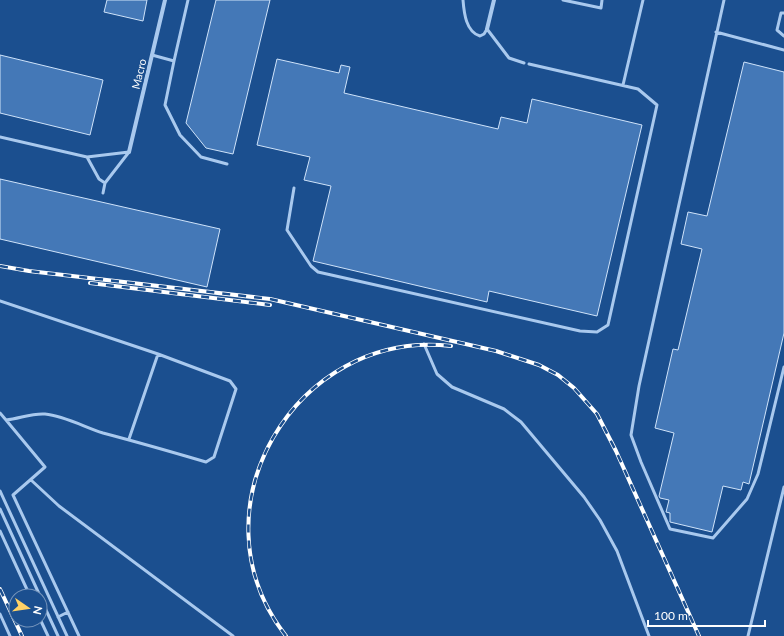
<svg xmlns="http://www.w3.org/2000/svg" width="784" height="636" viewBox="0 0 784 636" font-family="Lato,sans-serif">
<style>
.building{fill:#4478b7;stroke:#cfe3fa}
.lines{fill:none;stroke-linecap:round;stroke-linejoin:round}
.lane{stroke:#a9c9ee;stroke-width:3}
.street{stroke:#a9c9ee;stroke-width:4}
.rail-casing{stroke:#fff;stroke-width:4}
.rail{stroke:#1b4f8f;stroke-width:2.5;stroke-dasharray:8;stroke-linecap:butt}
.labels{text-anchor:middle;stroke-width:4;stroke-linejoin:round;paint-order:stroke}
.street-label{font-size:11px;fill:#fff;stroke:#1b4f8f}
</style>
<rect width="100%" height="100%" fill="#1b4f8f"/>
<path class="building" d="M107,0H147L143,21L104,12Z
M216,0H270L233,154L206,148L186,123Z
M0,55L103,80L90,135L0,113Z
M277,59L339,73L341,65L350,67L344,93L498,129L501,117L527,123L532,99L642,125L597,316L489,291L487,302L313,261L331,186L304,180L310,157L257,145Z
M744,62L784,72V333L749,484L743,482L741,490L723,486L712,532L670,522V513L666,512L669,500L660,498L659,496L674,433L655,428L673,349L678,350L702,249L681,244L688,212L707,216Z
M0,179L220,229L207,287L0,239Z"/>
<g class="lines">
<path class="lane" d="M463,0C464,13 466,32 480,36L484,34L487,29L509,58L524,63
M563,0L601,8L602,0
M724,0L639,386L631,435L641,462L670,529L713,538L747,499L758,474L784,367
M784,13H781L777,30L784,36
M716,32L784,50
M152,55L174,61L188,0
M174,61L165,105L180,135L201,157L227,164
M623,85L643,0
M0,137L87,157L129,152
M87,157L99,179L105,183L129,152
M294,188L287,230L311,266L318,272L580,331L597,332L608,325L657,105L638,89L529,64
M103,193L105,183
M0,301L158,354L230,381L236,389L214,457L206,462C172,452 137,442 103,433C84,427 65,416 45,414C31,413 19,419 6,420L0,413
M424,344L437,374L452,387L504,409L521,422L584,497L600,520L617,551L649,636
M6,420L45,467L13,495L79,636
M129,439L158,354
M31,480L59,506L233,636
M0,491L67,636
M0,509L40,596
M0,531L30,596
M40,597L58,636
M0,614L10,636
M58,617L68,612
M40,619L48,636
M748,636L784,487"/>
<path class="street" d="M487,29L494,0
M129,152L165,0"/>
<defs>
<path id="rail" d="M0,266L29,271L270,299L496,351L539,365L558,375L574,388L597,414L616,451L699,636
M90,283L270,305
M0,589L22,636
M286,636C188,511 295,328 451,346"/>
</defs>
<use href="#rail" class="rail-casing"/>
<use href="#rail" class="rail"/>
</g>
<g class="labels">
<g class="street-label">
<text transform="translate(139 74) rotate(-76)" y="4">Macro</text>
</g>
</g>
<g transform="translate(28 608) rotate(103)"><circle r="19" fill="#1b4f8f" stroke="#7695bc"/>
<path d="M0-3L7 15L0 10L-7 15Z" fill="#ffd166"/>
<text y="-6" font-size="11" font-weight="bold" text-anchor="middle" fill="#ffffff">N</text>
</g>
<path d="M648 620v6h117v-6" fill="none" stroke="#ffffff" stroke-width="2"/>
<text x="654" y="620" font-size="12" fill="#ffffff" stroke="#1b4f8f" stroke-width="3" paint-order="stroke">100 m</text>
</svg>
